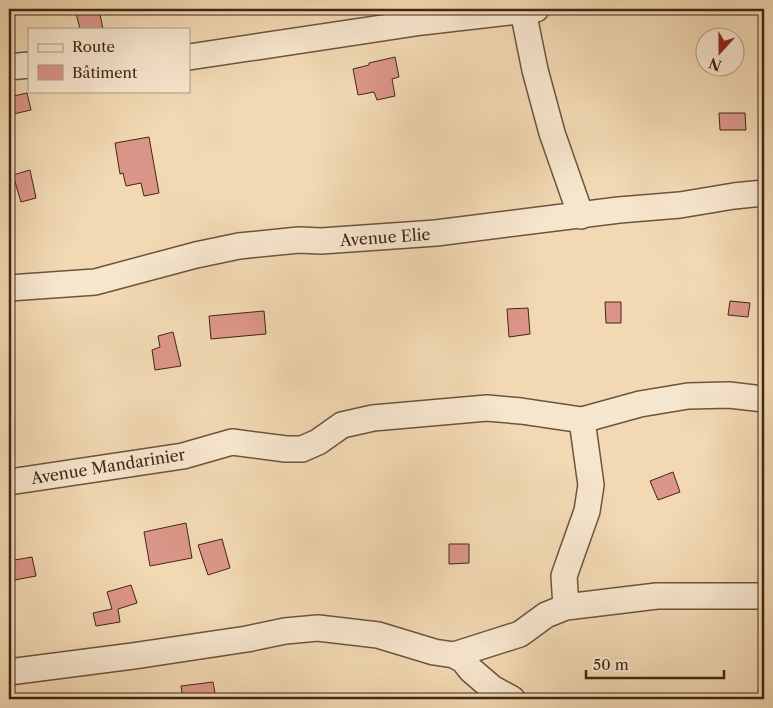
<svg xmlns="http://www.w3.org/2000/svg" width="773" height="708" viewBox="0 0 773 708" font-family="'Libre Caslon Text',serif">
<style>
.building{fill:#dc9689;stroke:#402716}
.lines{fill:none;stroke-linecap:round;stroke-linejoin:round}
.minor-casing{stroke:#6c543d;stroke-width:28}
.minor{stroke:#f7e6ce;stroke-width:25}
.labels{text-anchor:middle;stroke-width:4;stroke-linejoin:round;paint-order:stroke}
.street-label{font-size:16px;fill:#402716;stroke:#f7e6ce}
</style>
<rect width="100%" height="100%" fill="#f2d9b3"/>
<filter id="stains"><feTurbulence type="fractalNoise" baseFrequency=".004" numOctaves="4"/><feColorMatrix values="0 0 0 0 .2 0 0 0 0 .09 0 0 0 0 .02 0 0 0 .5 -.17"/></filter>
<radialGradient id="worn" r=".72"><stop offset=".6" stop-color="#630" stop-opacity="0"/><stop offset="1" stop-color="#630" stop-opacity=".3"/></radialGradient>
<path class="building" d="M75,9H99L103,29H80Z
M395,57L399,77L392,79L395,96L377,100L374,92L358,95L353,69L369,65V63Z
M27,93L31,110L9,115V97Z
M719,113H745L746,130H720Z
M149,137L159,193L144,196L141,183L126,186L123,173L120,174L115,143Z
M30,170L36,198L21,202L13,175Z
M730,301L750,303L748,317L728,315Z
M605,302H621V323H606Z
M528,308L530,334L509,337L507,309Z
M264,311L266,334L211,339L209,316Z
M173,332L181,366L155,370L152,350L160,347L158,336Z
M673,472L680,492L658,500L650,481Z
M186,523L192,558L150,566L144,532Z
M222,539L230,568L208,575L198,545Z
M449,544H469V563L449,564Z
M32,557L36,576L9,581V561Z
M131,585L137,603L118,609L120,622L96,626L93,613L112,609L107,592Z
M213,682L216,699H183L181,686Z"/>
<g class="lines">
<defs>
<path id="minor" d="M523,11L535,70L552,133L581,216
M189,57L422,22L536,9
M9,67L29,65
M9,288L95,282L196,255L239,246L299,240L321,241L436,233L619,210L680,205L734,196L764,193
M9,482L183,456L232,442L286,449H302L318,442L342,425L373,418L487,408L521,411L582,420L640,404L688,396L729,395L764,399
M566,607L564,576L587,511L591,485L582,420
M454,655L520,634L546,615L566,607L657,596H764
M9,672L133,656L247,639L285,631L318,628L378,635L434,652L454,655L463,660L471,670L492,688L512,699"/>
</defs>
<use href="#minor" class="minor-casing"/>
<use href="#minor" class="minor"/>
</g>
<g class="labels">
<g class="street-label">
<text transform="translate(385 237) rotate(-4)" y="6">Avenue Elie</text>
<text transform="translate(108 466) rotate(-9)" y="6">Avenue Mandarinier</text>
</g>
</g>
<rect width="773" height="708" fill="none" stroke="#f2d9b3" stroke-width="30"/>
<rect x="10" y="10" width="753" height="688" fill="none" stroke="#402716" stroke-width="2.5"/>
<rect x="15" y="15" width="743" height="678" fill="none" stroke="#402716"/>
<rect x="28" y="28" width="162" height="65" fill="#f7e6ce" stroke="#ae9a84"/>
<rect x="38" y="44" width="25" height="8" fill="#f7e6ce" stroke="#ae9a84"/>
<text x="72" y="52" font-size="15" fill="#402716">Route</text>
<rect x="38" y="65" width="25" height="15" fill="#dc9689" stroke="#ae9a84"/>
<text x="72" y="78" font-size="15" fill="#402716">Bâtiment</text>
<g transform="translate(720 52) rotate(201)"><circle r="24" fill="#f7e6ce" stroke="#ae9a84"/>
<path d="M0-4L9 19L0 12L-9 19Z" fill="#8f2418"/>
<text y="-8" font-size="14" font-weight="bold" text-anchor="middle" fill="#402716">N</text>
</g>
<path d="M586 670v8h138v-8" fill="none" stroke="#402716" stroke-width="2.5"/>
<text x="593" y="670" font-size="15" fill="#402716" stroke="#f7e6ce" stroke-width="4" paint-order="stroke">50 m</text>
<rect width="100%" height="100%" filter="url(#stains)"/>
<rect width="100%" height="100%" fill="url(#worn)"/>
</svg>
